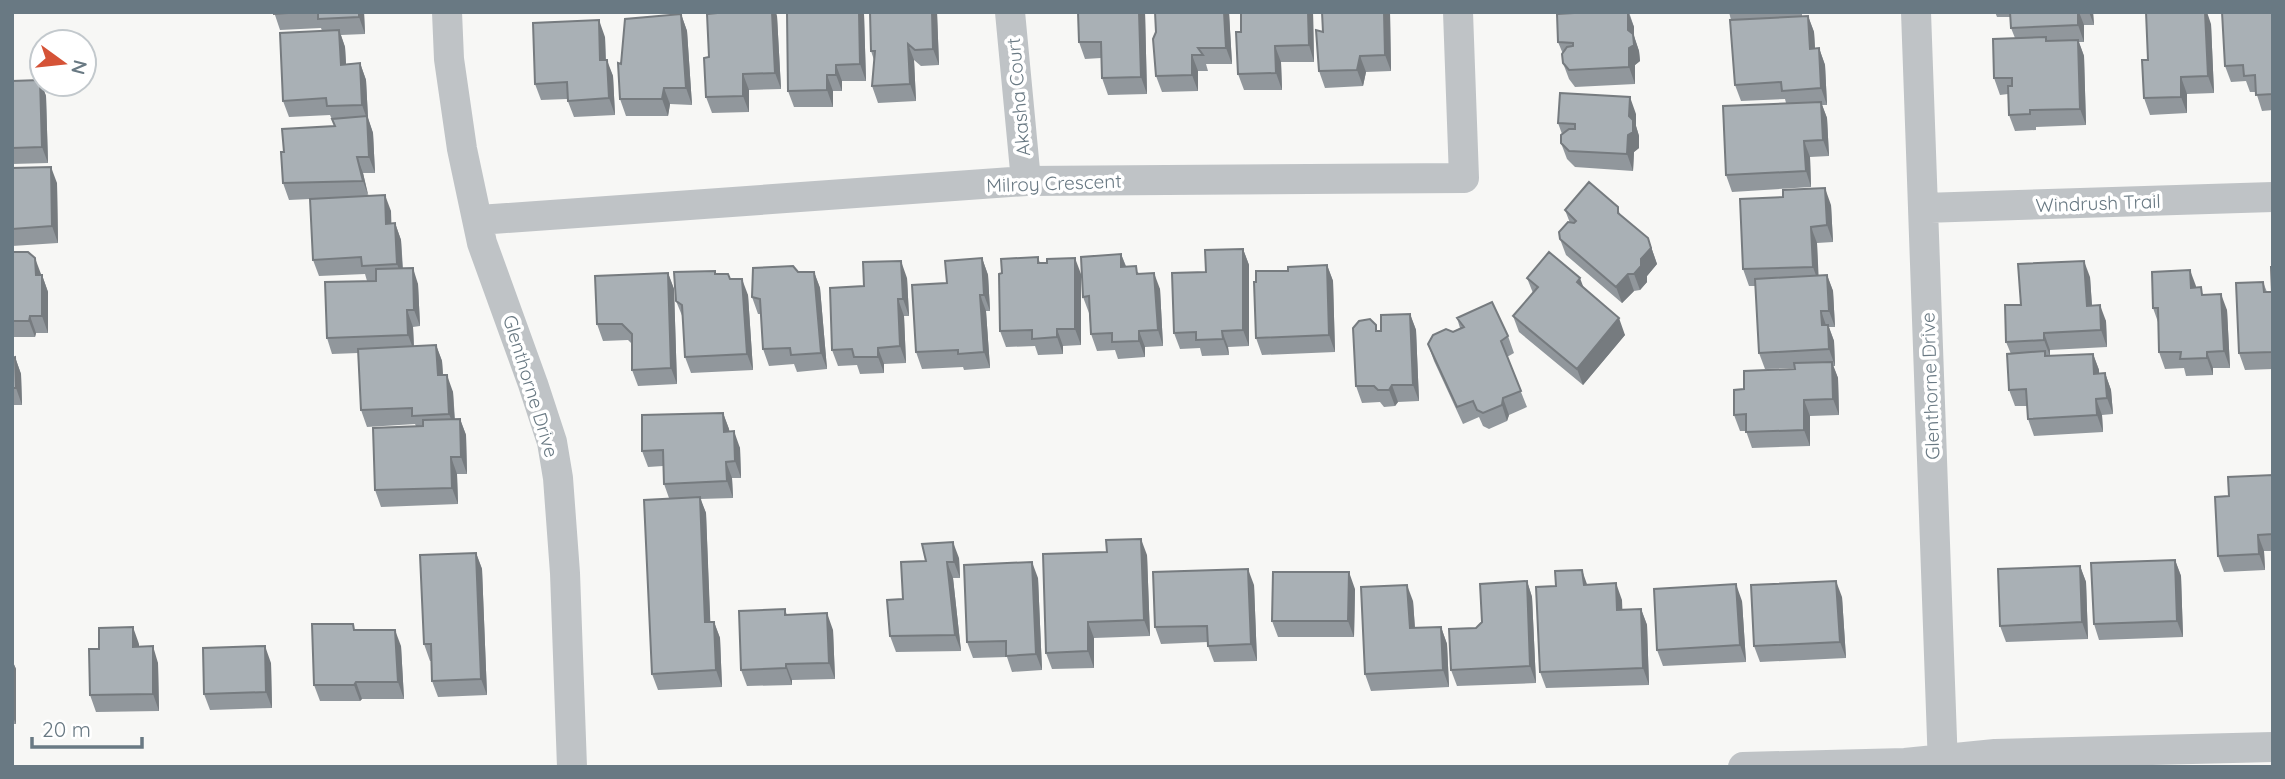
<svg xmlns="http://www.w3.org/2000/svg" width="2285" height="779" viewBox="0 0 2285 779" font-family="Quicksand,sans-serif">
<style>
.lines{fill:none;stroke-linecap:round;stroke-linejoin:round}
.minor{stroke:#bfc3c6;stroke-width:30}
.wall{fill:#91979c}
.shaded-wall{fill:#767b7f}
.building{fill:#a9b0b5;stroke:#767b7f;stroke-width:2}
.labels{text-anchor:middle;stroke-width:7;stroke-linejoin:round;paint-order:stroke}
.street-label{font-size:19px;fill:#697983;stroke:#fff}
</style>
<rect width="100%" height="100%" fill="#f7f7f5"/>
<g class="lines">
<path class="minor" d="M447,12L449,59L462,149L482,243L533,384L552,442L558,478L565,573L572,767
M1010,12L1026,181
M1916,12L1943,767
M1923,208L2273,197
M479,220L1026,181L1464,178L1458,12
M1743,767L1905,763L1995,754L2273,747"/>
</g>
<path class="wall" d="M274,12H364L365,34L341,35L345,47L346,64L360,63L366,80L368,118L373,133L375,173H363L368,196L391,211V224L395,223L401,240L403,268L418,284L420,326L413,327L414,346L436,345L442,361L443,375L453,392L455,419H460L466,435L467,474H457L458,504L381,507L375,490L416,426L415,424L367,427L361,410L358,353L332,354L327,338L367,281L365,274L319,276L313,260L310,199L289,200L283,183L284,152L335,126L330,115L289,117L283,101L322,31L321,28L280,30Z
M870,12H937L939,65L921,66L914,60L916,101L878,103L872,86L874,60L871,51Z
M1145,12L1147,94L1108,95L1102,78L1101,58L1085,59L1079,42Z
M1155,12H1229L1232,64H1206L1208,71H1198V91L1162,92L1156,76Z
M1313,12L1314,62H1281L1282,90H1244L1238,74L1241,32Z
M1390,12L1391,71L1366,72L1363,86L1325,88L1319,71L1323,32Z
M1591,12H1629L1634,27V36L1639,51L1640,61L1635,65V84L1575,87L1569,79L1563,63V54L1558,42Z
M1729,12H1802V16H1808L1814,32L1815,48H1819L1825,65L1827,105H1822L1827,118L1829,156L1810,157L1811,187L1732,192L1726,175L1786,103L1785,99L1741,101L1735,85L1731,20Z
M1995,12H2093L2094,25H2084V42H2079L2084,56L2086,125L2036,127V130L2015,131L2009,115L2008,94L2000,95L1994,78L2015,38L2011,28V17H1997Z
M2273,12V110L2262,111L2256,92H2250L2246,81L2231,82L2225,66Z
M681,14L687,31L692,105L670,104L668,116H626L620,99L621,64Z
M864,14L866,81H842V91H833V107H794L788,91Z
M777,16L781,89L749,90V112L712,113L706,97L709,57Z
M2211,24L2214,93L2187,94V113L2150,115L2144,98L2148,60Z
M605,37L606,60L613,76L615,115L574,117L567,99L541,100L535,84Z
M40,80L46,96L48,163L12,164V81Z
M1636,114V126L1639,136V148L1634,152L1633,171L1575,167L1567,159L1561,143L1562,134L1558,123Z
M12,168L57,183L58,243L12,246Z
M1831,205L1833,242L1817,243L1818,275H1827L1833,291L1835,327H1829L1834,341L1835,366H1833L1838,378L1839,415L1810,416V446L1752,448L1746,431H1740L1734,415L1744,389L1795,369L1794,368L1765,369L1759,353L1756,286H1749L1743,269Z
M1618,207L1620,215L1648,238L1657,264L1647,276V282L1640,290L1634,291L1622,303L1566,255L1560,239L1570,223L1565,210Z
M1243,249L1249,265V346L1228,347L1229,355L1202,356L1200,348L1180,349L1174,333L1206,272Z
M12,252L42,275L48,292V333H36L35,337H12Z
M1121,254L1126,266L1139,273L1160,289L1163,346L1145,347V357L1118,359L1115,350L1097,351L1091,334L1089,313L1083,297Z
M1038,257L1040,263L1081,274V345L1063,346V354L1038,355L1035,346L1006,347L1000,331L1002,273Z
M982,258L988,275L990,311H986L990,368L964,370L963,367L922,369L916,352Z
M1327,265L1333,281L1335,352L1262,355L1256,338L1288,271Z
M2273,267V369L2245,370L2239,353L2263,282L2267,292H2272Z
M798,272H814L820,288L827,369L797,372L794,364L769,366L763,349L761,314H758L752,297Z
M668,273L674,289L677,384L638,386L632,370V344L628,340L603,341L597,324Z
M716,274L730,279L748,295L753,370L691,373L685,357L683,318L676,301Z
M2090,277L2092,305L2106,321L2107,347L2050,350V356L2093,354L2099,370V374L2105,373L2111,390L2113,414L2102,415L2103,432L2034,436L2028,419L2027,406H2015L2009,390L2011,354L2006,342L2021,305Z
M907,278L909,316H904L906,363L884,364V373L860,374L857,365L838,366L832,350L864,286Z
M1527,278L1584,288L1625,335L1583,385L1519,332L1513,316L1533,293Z
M2196,287L2204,295L2227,310L2230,368H2213V375L2186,376L2184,368L2165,369L2159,352L2158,322L2153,308Z
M1410,314L1416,330L1419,401L1398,402L1395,406L1384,407L1380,402L1362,403L1356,386L1378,331H1381Z
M1457,318L1508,336L1514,353L1507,357L1527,407L1509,415L1507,421L1489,429L1483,426L1479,417L1463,424L1434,361L1428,344L1460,328Z
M15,357L21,374L22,405H12V358Z
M723,413L730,432L740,448L741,478H732L733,498L700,499L706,513L710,622H714L720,638L722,687L658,690L652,674L669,498L664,484L663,466L648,467L642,451Z
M2273,475V551H2264L2265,570L2224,572L2218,556L2229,496Z
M476,553L482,569L487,695L438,697L432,681L431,661H430L424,644Z
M1147,555L1150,636L1094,638V668L1052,669L1046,653Z
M959,558L960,578H953L961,651L896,652L890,636L926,561Z
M2175,560L2181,576L2183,637L2099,640L2094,624Z
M2080,566L2086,582L2088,639L2006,642L2000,626Z
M1038,578L1042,670L1012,672L1007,657L973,658L967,642Z
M1527,581L1532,597L1536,683L1457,686L1451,670Z
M1254,585L1257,661L1214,662L1208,646V642L1161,644L1155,627Z
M1588,585L1622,600V610L1641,609L1647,625L1649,685L1546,688L1540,672Z
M1355,589L1354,637H1278L1272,621Z
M1842,597L1846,658L1760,662L1754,646Z
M1413,601L1415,628L1441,627L1447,644L1449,687L1371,691L1365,674Z
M1742,601L1746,662L1663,666L1657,650Z
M785,609L787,615L833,630L835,679L792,680V685L747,686L741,670Z
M355,630L401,646L404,699H362L360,701H320L314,685Z
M139,644V647L158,663L159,711L96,712L90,695L99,649Z
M12,660L16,669V724H12Z
M271,663L272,708L210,710L204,694Z"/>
<path class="shaded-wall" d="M359,12H364L365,34L359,17Z
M772,12H776L777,16L781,89L775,73Z
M859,12H864V14L866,81L860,64Z
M932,12H937L939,65L933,49Z
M1139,12H1145L1147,94L1141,77Z
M1224,12H1229L1232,64L1226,48Z
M1308,12H1313L1314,62L1309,45Z
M1384,12H1390L1391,71L1385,55Z
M1628,12L1634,27V36L1639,51L1640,61L1635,65V84L1629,67Z
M2078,12H2079L2084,25V42L2078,25Z
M2089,12H2093L2094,25Z
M2205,12H2207L2211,24L2214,93L2208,76Z
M681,14L687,31L692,105L686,88Z
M1808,16L1814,32L1816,65L1810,49Z
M599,20L605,37L606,76L600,60Z
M339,30L345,47L347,81L341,65Z
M2078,40L2084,56L2086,125L2080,109Z
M908,44L914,60L916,101L910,84Z
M1275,46L1281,62L1282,90L1276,73Z
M1819,48L1825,65L1827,105L1821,88Z
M1192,55L1198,71V91L1192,75Z
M1360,56L1366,72L1363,86L1357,70Z
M607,60L613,76L615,115L609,98Z
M360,63L366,80L368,118L373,133L375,173L369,157L367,119L362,105Z
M836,65L842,81V91L836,75Z
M743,74L749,90V112L743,96Z
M827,75L833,91V107L827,90Z
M2181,77L2187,94V113L2181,97Z
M40,80L46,96L48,163L42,147Z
M664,88L670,104L668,116L662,99Z
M1630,97L1636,114V126L1639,136V148L1634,152L1633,171L1627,154Z
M1821,102L1827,118L1829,156L1823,140Z
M1804,141L1810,157L1811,187L1806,171Z
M357,157L363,173L369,198L363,181Z
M51,167L57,183L58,243L52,226Z
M1825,188L1831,205L1833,242L1827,225Z
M385,195L391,211L392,241L386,224Z
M395,223L401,240L403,280L397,264Z
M1811,227L1817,243L1819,284L1813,267Z
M1648,238L1657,264L1647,276V282L1640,290L1634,274Z
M1243,249L1249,265V346L1243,330Z
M1121,254L1127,270L1121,267Z
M35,258L41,274V291L36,275Z
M982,258L988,275L990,311L984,295Z
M1075,258L1081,274V345L1075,329Z
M901,261L907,278L909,316L903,299Z
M2084,261L2090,277L2093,322L2087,306Z
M1327,265L1333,281L1335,352L1329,335Z
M413,268L418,284L420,326L414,310Z
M2190,270L2196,286L2197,304L2191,288Z
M814,272L820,288L827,369L821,353Z
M668,273L674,289L677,384L671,368Z
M1154,273L1160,289L1163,346L1158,330Z
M1628,274L1634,291L1622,303L1616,287Z
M42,275L48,292V333L42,316Z
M1827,275L1833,291L1835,327L1829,311Z
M1580,278L1586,294L1577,282Z
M742,279L748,295L753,370L747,354Z
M2221,294L2227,310L2230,368L2224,351Z
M980,295L986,311L990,368L984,352Z
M898,299L904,316L906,363L900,346Z
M2100,305L2106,321L2107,347L2101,330Z
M407,310L413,327L414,351L408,335Z
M1821,311L1827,328L1822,325Z
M1410,314L1416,330L1419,401L1413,385Z
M30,316L36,333L35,337L29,321Z
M1619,318L1625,335L1583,385L1577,369Z
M1828,325L1834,341L1835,366L1829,349Z
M1057,329L1063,346V354L1057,337Z
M1139,331L1145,347V357L1139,341Z
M1222,331L1228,347L1229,355L1223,339Z
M2044,333L2050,350V356L2044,340Z
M436,345L442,361L444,391L438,375Z
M878,348L884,364V373L878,357Z
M2207,352L2213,368V375L2207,358Z
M2093,354L2099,370L2100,390L2094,374Z
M15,357L21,374L22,405L16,388Z
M1832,362L1838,378L1839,415L1833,399Z
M2105,373L2111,390L2113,414L2107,398Z
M447,375L453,392L455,430L449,414Z
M1392,385L1398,402L1395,406L1389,390Z
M1503,398L1509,415L1507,421L1502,405Z
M2096,399L2102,415L2103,432L2097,415Z
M1804,400L1810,416V446L1804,430Z
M723,413L729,429L730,448L724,432Z
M460,419L466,435L467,474L461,457Z
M734,431L740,448L741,478L735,461Z
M451,457L457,474L458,504L452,488Z
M726,462L732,478L733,498L727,481Z
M700,497L706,513L711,638L705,622Z
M2258,535L2264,551L2265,570L2259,554Z
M1141,539L1147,555L1150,636L1144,620Z
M953,542L959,558L960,578L954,562Z
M476,553L482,569L487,695L481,679Z
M2175,560L2181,576L2183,637L2177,621Z
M947,562L953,578L961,651L955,635Z
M1032,562L1038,578L1042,670L1036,654Z
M2080,566L2086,582L2088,639L2082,622Z
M1248,569L1254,585L1257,661L1251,644Z
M1582,570L1588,587L1584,585Z
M1349,572L1355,589L1354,637L1348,621Z
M1527,581L1532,597L1536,683L1530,666Z
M1836,581L1842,597L1846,658L1840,642Z
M1616,583L1622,600L1623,626L1617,610Z
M1736,584L1742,601L1746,662L1740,645Z
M1407,585L1413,601L1416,644L1410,628Z
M1641,609L1647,625L1649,685L1643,668Z
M827,613L833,630L835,679L829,663Z
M714,622L720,638L722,687L716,670Z
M1088,622L1094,638V668L1088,651Z
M133,627L139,644V663L133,647Z
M1441,627L1447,644L1449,687L1443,670Z
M395,630L401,646L404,699L398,682Z
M153,646L158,663L159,711L153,694Z
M265,646L271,663L272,708L266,692Z
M12,660L16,669V724L12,715Z
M786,664L792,680V685L786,668Z
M356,682L362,699L360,701L354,685Z"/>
<path class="building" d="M274,12H303L274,14Z
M318,12H359V17L318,19Z
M728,12H772L775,73L743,74V96L706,97L704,58L709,57L707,14Z
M787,12H859L860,64L836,65V75H827V90L788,91Z
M870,12H932L933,49L915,50L908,44L910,84L872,86L875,51H871Z
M1078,12H1139L1141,77L1102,78L1101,42H1079Z
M1155,12H1224L1226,48H1198L1203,55H1192V75L1156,76L1153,39L1156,32Z
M1241,12H1308L1309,45L1275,46L1276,73L1238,74L1236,32H1241Z
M1322,12H1384L1385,55L1360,56L1357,70L1319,71L1316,30L1323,32Z
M1591,12H1628V30L1633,34L1634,45L1629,48V67L1569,70L1563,63L1562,54L1567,47L1573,46V43L1558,42L1557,14Z
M2010,12H2078V25L2011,28Z
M2146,12H2205L2208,76L2181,77V97L2144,98L2142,60H2148Z
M2222,12H2273V94L2256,95L2255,75L2244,76L2243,65L2225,66Z
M681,14L686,88H664L662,99H620L618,63L621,64L625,19Z
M1808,16L1810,49L1819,48L1821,88L1782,91L1781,82L1735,85L1730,20Z
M599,20L600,60H607L609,98L568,101L567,82L535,84L533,23Z
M339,30L341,65L360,63L362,105L327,106L326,98L283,101L280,33Z
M2046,37V41L2078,40L2080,109L2030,110V114L2009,115L2008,86H2012V78H1994L1993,39Z
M40,80L42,147L12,148V81Z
M1560,93L1630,97L1629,116L1633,120V132L1628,135L1627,154L1569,151L1561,143V135L1569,129H1575V124L1558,123Z
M1821,102L1823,140L1804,141L1806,171L1726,175L1723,106Z
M367,116L369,157H357L363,181L283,183L281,152H284L282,129L335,126L332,119Z
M51,167L52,226L12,229V168Z
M1589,182L1618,207V213L1648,238L1651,248L1641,259V266L1634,274H1628L1616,287L1560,239L1559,232L1568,222L1574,223L1576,221L1565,210Z
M1825,188L1827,225L1811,227L1813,267L1743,269L1740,199L1783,197V190Z
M385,195L386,224L395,223L397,264L362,266L361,257L313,260L310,199Z
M1243,249V330L1222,331L1223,339L1196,340V332L1174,333L1172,273L1206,272L1205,250Z
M12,252H28L35,258L36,275H42V316H30L29,321H12Z
M1549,252L1580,278L1577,282L1619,318L1577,369L1513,316L1538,287L1527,278Z
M1121,254V267L1136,266L1137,274L1154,273L1158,330L1139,331V341L1112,342V333L1091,334L1089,296L1083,297L1081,257Z
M1038,257V263H1047V259L1075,258V329H1057V337L1032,339V330L1000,331L999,274L1002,273L1001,259Z
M982,258L984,295H980L984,352L958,354V350L916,352L912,285L947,283L945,261Z
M901,261L903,299H898L900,346L878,348V357H854L852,349L832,350L830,288L864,286L863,262Z
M2084,261L2087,306L2100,305L2101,330L2044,333V340L2006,342L2005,305H2021L2018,264Z
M1327,265L1329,335L1256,338L1254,282H1256V271H1288V267Z
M793,266L798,272H814L821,353L791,355L790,348L763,349L760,299L752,297L753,268Z
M2271,267H2273V352L2239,353L2236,283L2263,282L2264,292H2272Z
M413,268L414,310H407L408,335L327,338L325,282L376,281V269Z
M2190,270L2191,288L2201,287L2202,295L2221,294L2224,351L2207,352V358L2180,359L2181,352H2159L2158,308H2153L2152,272Z
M715,271V274H728L730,279H742L747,354L685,357L682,305L676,301L674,272Z
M668,273L671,368L632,370V334L622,324H597L595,276Z
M1827,275L1829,311H1821L1822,325H1828L1829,349L1759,353L1755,279Z
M1492,302L1508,336L1501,341L1521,391L1503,398L1502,405L1483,413L1477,410L1473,401L1457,407L1428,344L1433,335L1446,329L1453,332L1464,327L1457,318Z
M1410,314L1413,385H1392L1389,390H1378L1374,386H1356L1353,328L1359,321L1370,319L1376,325V331H1381V315Z
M436,345L438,375H447L449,414L412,416V408L361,410L358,349Z
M2045,351V356L2093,354L2094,374L2105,373L2107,398L2096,399L2097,415L2028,419L2026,389L2009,390L2007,354Z
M15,357L16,388H12V358Z
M1832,362L1833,399L1804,400V430L1746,432V414L1734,415V390L1744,389V371L1795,369L1794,363Z
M723,413L724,432L734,431L735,461L726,462L727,481L664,484L663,450L642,451V415Z
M460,419L461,457H451L452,488L375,490L373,428L423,426V420Z
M2273,475V534L2258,535L2259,554L2218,556L2215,497L2229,496L2228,477Z
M700,497L705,622H714L716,670L652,674L644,500Z
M1141,539L1144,620L1088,622V651L1046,653L1043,554L1107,552L1106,540Z
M953,542L954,562H947L955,635L890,636L887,600L903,599L901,562L926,561L922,544Z
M476,553L481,679L432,681L431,644H424L420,555Z
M2175,560L2177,621L2094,624L2091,563Z
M1032,562L1036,654L1006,656V641L967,642L964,565Z
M2080,566L2082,622L2000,626L1998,569Z
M1248,569L1251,644L1208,646L1207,626L1155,627L1153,572Z
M1582,570L1584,585L1616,583L1617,610L1641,609L1643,668L1540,672L1536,587L1556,586L1555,571Z
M1273,572H1349L1348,621H1272Z
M1527,581L1530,666L1451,670L1449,629L1476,628L1482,622L1480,584Z
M1836,581L1840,642L1754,646L1751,585Z
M1736,584L1740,645L1657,650L1654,589Z
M1407,585L1410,628L1441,627L1443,670L1365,674L1361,587Z
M785,609V615L827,613L829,663L786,664V668L741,670L739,611Z
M312,624H353L354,630H395L398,682H356L354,685H314Z
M133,627V647L153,646V694L90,695L89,649H99V628Z
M265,646L266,692L204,694L203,648Z"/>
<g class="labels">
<g class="street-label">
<text transform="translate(1018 97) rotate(-95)" y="7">Akasha Court</text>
<text transform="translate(1054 183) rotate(-2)" y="7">Milroy Crescent</text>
<text transform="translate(2098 203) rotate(-2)" y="7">Windrush Trail</text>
<text transform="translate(531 386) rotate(73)" y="7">Glenthorne Drive</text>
<text transform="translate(1930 386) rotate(-92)" y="7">Glenthorne Drive</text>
</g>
</g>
<rect width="2285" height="779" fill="none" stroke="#697983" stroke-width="28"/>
<g transform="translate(63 63) rotate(105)"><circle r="33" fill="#ffffff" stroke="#c3c9cd" stroke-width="2"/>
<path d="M0-5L12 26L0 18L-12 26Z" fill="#d55337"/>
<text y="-10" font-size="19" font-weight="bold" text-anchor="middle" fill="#697983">N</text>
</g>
<path d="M32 737v10h110v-10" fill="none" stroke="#697983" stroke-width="3.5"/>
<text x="42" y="737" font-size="21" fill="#697983" stroke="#ffffff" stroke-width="5" paint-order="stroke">20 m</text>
</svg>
